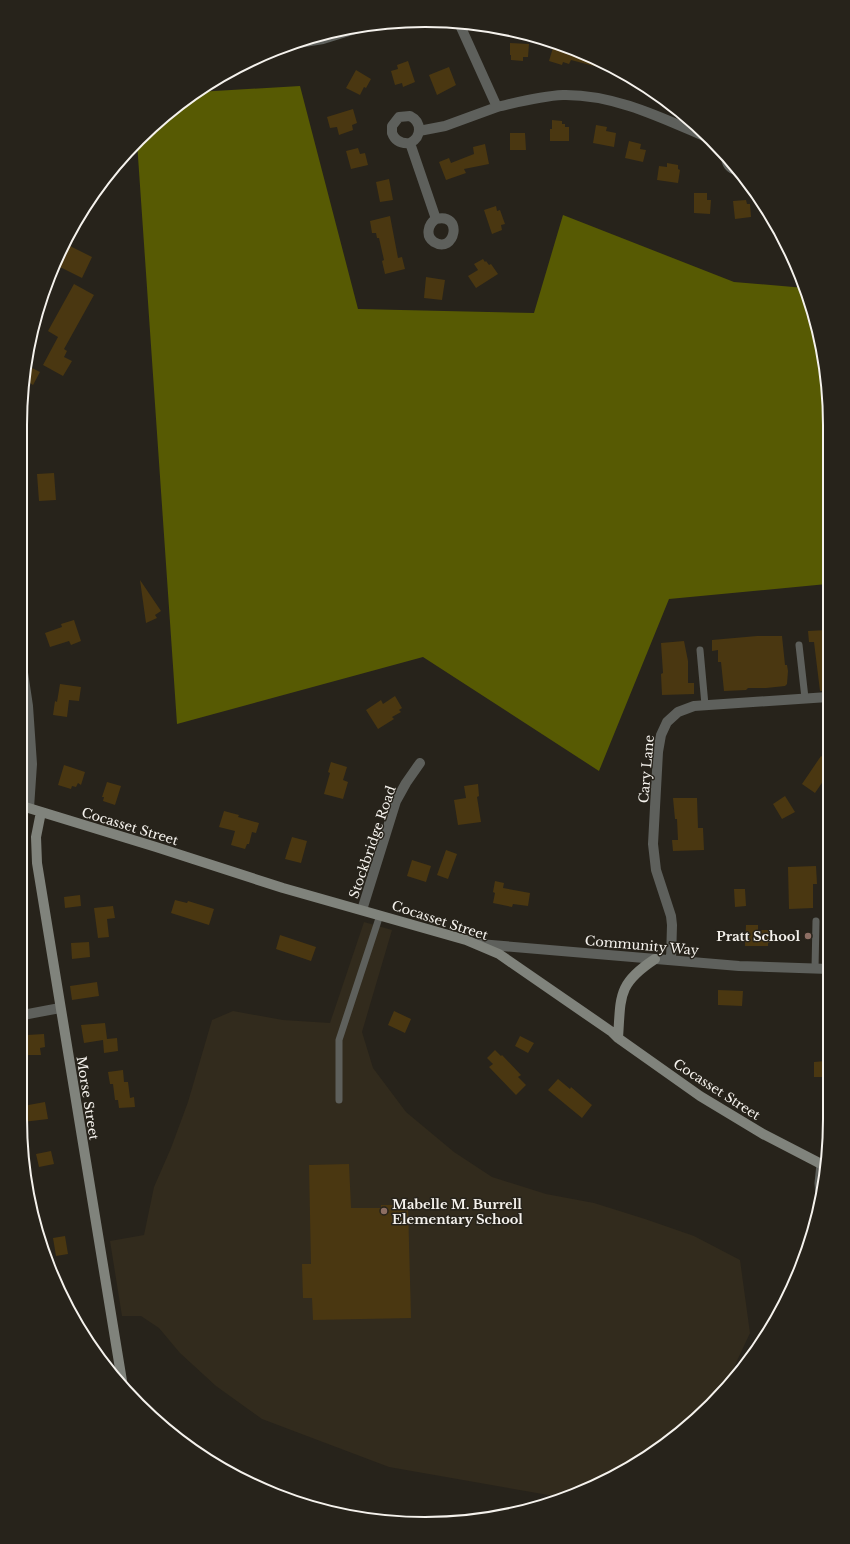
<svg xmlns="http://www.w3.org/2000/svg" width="850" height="1544" viewBox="0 0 850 1544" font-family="'Libre Baskerville',serif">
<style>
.built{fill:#322b1d}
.forest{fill:#575a03}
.building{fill:#4a3711}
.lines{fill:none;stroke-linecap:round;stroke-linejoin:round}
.lane{stroke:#5e605c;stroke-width:7}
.street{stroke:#5e605c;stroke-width:10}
.secondary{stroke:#80837c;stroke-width:10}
.education-dot{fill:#8d6e63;stroke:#27231b;stroke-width:1.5}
.labels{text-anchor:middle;stroke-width:3;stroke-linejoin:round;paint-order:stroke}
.street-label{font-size:13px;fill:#f5f2ed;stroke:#27231b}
.poi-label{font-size:13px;font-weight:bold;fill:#f5f2ed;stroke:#27231b;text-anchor:end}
.rim{fill:none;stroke:#f5f2ed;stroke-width:2}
</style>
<rect width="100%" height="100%" fill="#27231b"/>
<path class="built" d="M364,922L392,930L362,1032L373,1068L406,1112L454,1152L492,1177L546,1194L594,1203L645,1219L694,1236L740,1260L750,1333L721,1395L692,1424L638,1463L560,1497L389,1467L262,1419L216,1386L180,1353L159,1328L141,1316H122L110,1241L144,1235L154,1187L171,1148L188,1102L212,1020L233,1011L283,1020L330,1023Z"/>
<path class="forest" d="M300,86L358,309L534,313L563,215L734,282L805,288L808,295L827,372V584L669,599L599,771L423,657L177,724L137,142L179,104L198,92Z"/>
<path class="building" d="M555,41L600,62L598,67L571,60L569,64L563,62L562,65L549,61Z
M510,43L529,44L528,57H523V61L511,60V55H510Z
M408,61L415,82L403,87L402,83L395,85L391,71L398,69L397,65Z
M449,67L456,85L437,95L429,75Z
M356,70L371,79L366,88L364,87L360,95L346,88Z
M353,109L357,123L352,125L353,130L339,135L337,127L330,128L327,117Z
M552,120L562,121V124H565V127H569V141H550V129H552Z
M596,125L607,127L606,131L616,133L614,147L593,143Z
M510,133H525L526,150H510Z
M629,141L641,144L640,149L646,150L643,162L625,158Z
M485,144L489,164L464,169L466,173L446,180L439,162L449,158L451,163L474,154L473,147Z
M358,148L360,154L365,153L368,165L351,169L346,151Z
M667,163L678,165V169L680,170L678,183L657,180L659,166L667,167Z
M389,179L393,200L380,202L376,182Z
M694,193H707V200H711L710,214L694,213Z
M746,200L747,204H750L751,217L735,219L733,201Z
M496,206L497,211L500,210L505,224L501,225L502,230L492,234L484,210Z
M390,216L398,258L402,257L405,269L385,274L382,261L384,260L379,238H377L376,233H372L370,221Z
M66,244L92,257L82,278L56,265Z
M483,259L485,262L486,261L489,265L491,264L498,274L476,288L468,276L478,270L474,264Z
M426,277L445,280L442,300L424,298Z
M74,284L94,295L64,349L67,351L64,357L72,361L63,376L43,365L58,337L48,331Z
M26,365L40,372L33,385L24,379Z
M54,473L56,500L39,501L37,474Z
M140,580L161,611L155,615L157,618L146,623Z
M74,620L81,641L71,645L69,641L50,647L45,633L62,627L61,624Z
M827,630L828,691H820L814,642H809L808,631Z
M757,636H782L785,665H787L788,671L787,684L785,686L766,688H748L746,690L724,691L721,662H718V650L712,651V640Z
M684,641L688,661V683H694V694L662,695L661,674L663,673L661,643Z
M60,684L81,687L79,701L69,700L67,717L53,715L55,701L57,702Z
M395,696L402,708L399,710L401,712L392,717L394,719L378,729L366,710L381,700L383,704Z
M821,756L828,761V774L815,793L802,784Z
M331,762L347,767L343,780L348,782L343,799L324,794L330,773L328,772Z
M64,765L85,772L81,785L78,783L76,787L72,786L71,789L58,785Z
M107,782L121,786L115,805L103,801L104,797H102Z
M478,784L479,796L477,797L481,822L458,825L454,800L466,798L464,786Z
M785,796L795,812L782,819L773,804Z
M673,798H697L698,828H703L704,850L673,851L672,840H678L677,819H675Z
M224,811L239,815L238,817L259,823L256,833L252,832L249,844H247L245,849L231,845L235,831L219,827Z
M292,837L307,841L301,863L285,859Z
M446,850L457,854L448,879L437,875Z
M412,860L431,866L426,882L407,876Z
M816,866L817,884H813V908L789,909L788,867Z
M495,881L504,883L503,888L530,893L528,906L513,904L512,907L493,903L495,893L493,892Z
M734,889H745L746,906L735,907Z
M80,895L81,906L65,908L64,897Z
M175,900L187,903L188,901L214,909L209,925L171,913Z
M113,906L115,918L107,919L109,937L98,938L94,908Z
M746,925H758V930H770V943H768V946H745Z
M280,935L316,947L311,961L276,949Z
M89,942L90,957L72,959L71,943Z
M97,982L99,996L72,1000L70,986Z
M718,990L743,991L742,1006L718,1005Z
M394,1011L411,1019L405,1033L388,1025Z
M105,1023L107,1039L117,1038L118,1051L104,1053L103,1040L84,1043L81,1025Z
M44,1034L45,1047L40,1048L41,1055H28L27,1035Z
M520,1036L534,1043L528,1053L515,1046Z
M495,1050L501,1056L502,1055L521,1075L518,1077L526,1085L516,1095L489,1067L493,1064L487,1058Z
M826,1061V1077H814V1062Z
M123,1070L124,1082H128L130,1098L134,1097L135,1107L119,1108L118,1100H115L113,1084H110L108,1072Z
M558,1079L570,1089L571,1087L592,1105L582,1118L548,1090Z
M45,1102L48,1119L23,1122V1106Z
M51,1151L54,1164L39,1167L36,1154Z
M349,1164L351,1208H381V1205H408L411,1318L313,1320L312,1298H303L302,1264H311L309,1165Z
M65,1236L68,1254L56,1256L53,1238Z"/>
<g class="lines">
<path class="lane" d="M799,645L805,698
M700,650L705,705
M815,969L816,921
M339,1100V1040L380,915
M819,1198L818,1183L820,1164"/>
<path class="street" d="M459,23L497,107C519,102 540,96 563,95C615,94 664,119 711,139
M292,44L323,39L365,26
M419,131L445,126L497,107
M410,143C401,144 395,141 392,133V126L399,117L410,116C422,122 422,137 410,143L436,219C428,224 425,236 434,242C455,255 464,212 436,219
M726,156C726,164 730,169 737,170
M22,666L28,706L32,764L29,808
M362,910L396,801L406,783L420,763
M479,944L739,966L829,969
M671,960L672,925L671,916L656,870L653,844L658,752L661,735L667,722L678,712L694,706L828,697
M23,1015L60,1008"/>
<path class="secondary" d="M22,806L156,847L283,888L466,940L499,954L612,1032L618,1038L700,1096L763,1134L825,1166
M41,812L36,837L37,863L123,1387
M618,1038C621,996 617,984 655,959"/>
</g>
<g class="education-dot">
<circle cx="808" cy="936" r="4"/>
<circle cx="384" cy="1211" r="4"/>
</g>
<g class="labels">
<g class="street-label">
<text transform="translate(646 769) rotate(-85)" y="5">Cary Lane</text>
<text transform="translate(130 826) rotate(17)" y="5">Cocasset Street</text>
<text transform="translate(372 842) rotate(-71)" y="5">Stockbridge Road</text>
<text transform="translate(440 920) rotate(18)" y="5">Cocasset Street</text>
<text transform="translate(642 945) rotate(5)" y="5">Community Way</text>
<text transform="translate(717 1089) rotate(33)" y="5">Cocasset Street</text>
<text transform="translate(88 1098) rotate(81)" y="5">Morse Street</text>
</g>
<g class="poi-label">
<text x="800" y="941">Pratt School</text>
<text x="392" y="1209" text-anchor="start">Mabelle M. Burrell<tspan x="392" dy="15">Elementary School</tspan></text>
</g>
</g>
<path d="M0 0H850V1544H0ZM425 27H425A398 398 0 0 1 823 425V1119A398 398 0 0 1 425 1517H425A398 398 0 0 1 27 1119V425A398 398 0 0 1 425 27Z" fill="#27231b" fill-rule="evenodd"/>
<path class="rim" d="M425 27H425A398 398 0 0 1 823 425V1119A398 398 0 0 1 425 1517H425A398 398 0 0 1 27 1119V425A398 398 0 0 1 425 27Z"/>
</svg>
